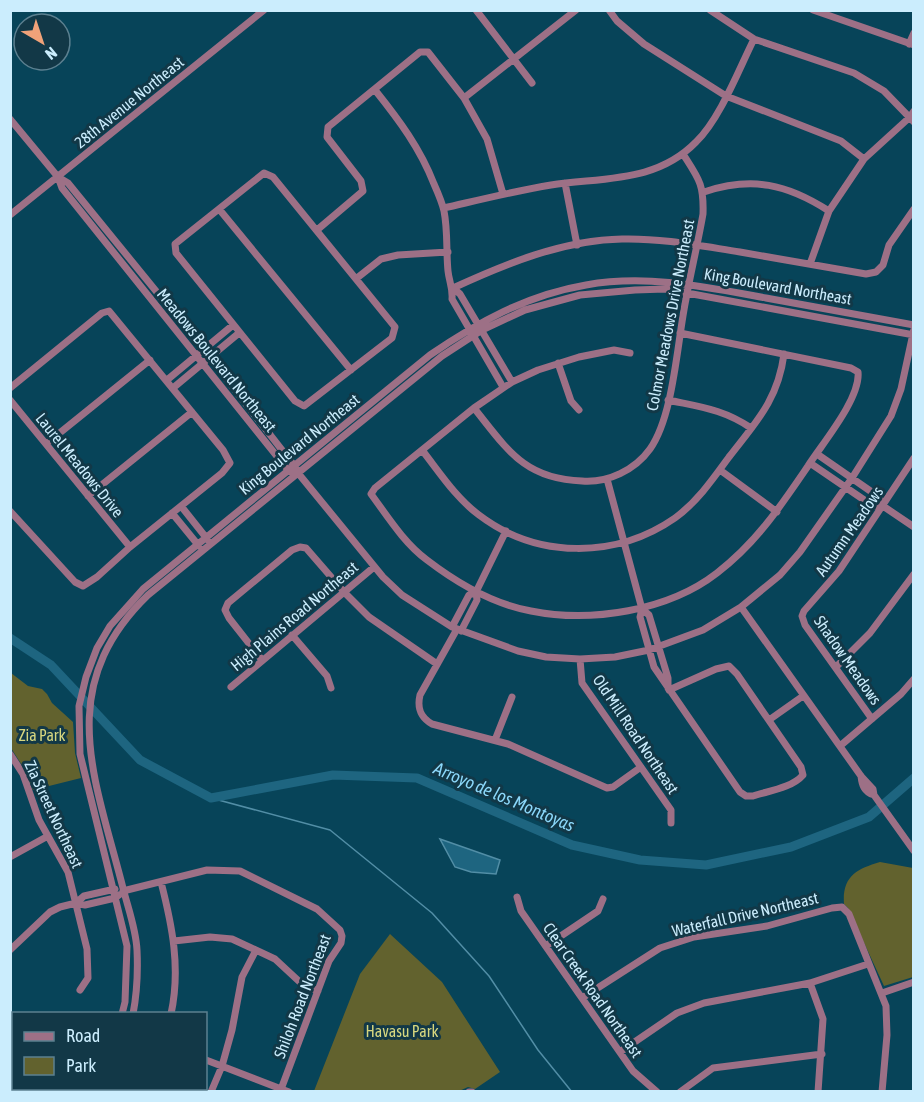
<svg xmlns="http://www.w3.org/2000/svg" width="924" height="1102" viewBox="0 0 924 1102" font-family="'Asap Condensed',sans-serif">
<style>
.green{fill:#62622e}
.water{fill:#1e6580;stroke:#528ea6;stroke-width:1.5}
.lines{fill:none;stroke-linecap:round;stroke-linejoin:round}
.stream{stroke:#528ea6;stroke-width:1.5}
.river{stroke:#1e6580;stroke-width:9}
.minor{stroke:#9d7086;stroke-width:7}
.labels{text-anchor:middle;stroke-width:6;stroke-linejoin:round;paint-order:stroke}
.street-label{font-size:16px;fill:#cbedfd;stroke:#123847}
.park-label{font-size:16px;fill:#d7d77f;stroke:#123847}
.water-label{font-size:18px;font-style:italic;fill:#8bd7f9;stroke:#123847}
</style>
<rect width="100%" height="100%" fill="#074459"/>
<path class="green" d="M11,673L28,686L42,689L47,694L52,703L73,722L75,753L81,778L33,790L25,770L11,748Z
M880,862L913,868V977L884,986L848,908L844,904C842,877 856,869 880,862Z
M390,934L442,982L500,1072L475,1089L468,1087L457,1092L314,1091L360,974Z"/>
<path class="water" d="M440,839L500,860L496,874L471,872L455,867Z"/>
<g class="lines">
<path class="stream" d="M211,798L330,830L432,913L489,976L538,1050L572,1092"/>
<path class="river" d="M10,638L51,665L140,760L211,798L333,775L417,778L572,845L640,860L706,865L791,847L869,817L914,778"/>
<path class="minor" d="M476,10L532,83
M609,10L617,21L644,44L726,96L841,141L864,159
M710,10L754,39L854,73L884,91L914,122
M813,10L914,45
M909,44L914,33
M375,90C399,120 420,148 434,184C438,193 442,202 444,211C448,231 446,251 448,271C449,281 453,288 452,299L503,387
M464,98L576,10
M10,119L58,177L68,183L204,350L296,468
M264,173L273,177L395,327L392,338L304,406L295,401L176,253L175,244Z
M58,177L62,188L288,470L298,473L383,577L402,595L452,627L518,651L546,657L580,659L615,657L649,650L703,630L741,607L780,575L800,552L852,478L891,416L901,389L914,329
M565,183L577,245
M704,192C752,176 787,184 829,211
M444,208C479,200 515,191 551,185C603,177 656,183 696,142C720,119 739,69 754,39
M219,209L351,370
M10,215L264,10
M317,230L363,191L361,181L327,137L328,127L420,52H428L464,98L487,139L503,194
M810,264L829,211L864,159L910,117L914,111
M357,278L381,259L398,255L448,252
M453,288C505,264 563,240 622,239C662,238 701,246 740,252C782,259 824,267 866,274L876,272L883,265L889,245L914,209
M453,288L460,294L512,382
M630,353L614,350L579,357L538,370L512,382L474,408L375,488L371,494C388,517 404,543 427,560C457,583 493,604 531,611C591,623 668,611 717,573C757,542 780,507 808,466C822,444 861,398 858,372L851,368L680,333
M558,363L571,401L579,410
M167,380L233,325
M10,388L102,313L109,311L223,450L230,463L222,473L130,547L97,577L83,586L75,582L10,511
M173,388L239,333
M10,400L130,547
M668,400C700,407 723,409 751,428
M474,408C507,449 524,479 582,481C608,483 635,470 650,449C674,415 677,342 686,299C691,271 698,243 703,214C704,184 699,179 683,154
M46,444L150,360
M422,450C440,473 456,498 479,515C537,559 616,559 675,518C697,502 713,479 729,457C756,422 778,400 784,354
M817,454L879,497L883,506L914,527
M810,463L873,506H883
M720,470L777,512
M607,479L642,609L649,615L668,678V688
M88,496L192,412
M181,506L208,540
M172,513L199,546
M741,607L861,776L873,789L874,795L914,851
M642,609L640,617L654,667L740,792L746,796H753C768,791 792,788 803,775L801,767L737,674L729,666L716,669L669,690
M452,627L469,595L476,592
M457,629L420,695C417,708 420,717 432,724L508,744L607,788L613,787L641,767
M461,631L477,600L476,592L506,531
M292,635L327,676L331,688
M580,659L582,683L671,810V823
M262,660L229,618L225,610L228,603L292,550L300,547L306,548L345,593L369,617L437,664
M836,667L870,633L914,574
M231,687L374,567
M872,719L805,625L802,616L804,611L839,571L914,458
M769,720L803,696
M495,740L512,697
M840,746L901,694L914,679
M10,754L23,774L39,820L68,872L87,949L88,978L80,990
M861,776C862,785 864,792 874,795
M10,857L48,836
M161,882C172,925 181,968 171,1014
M123,891L207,870L240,871L317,909L340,930L342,936L341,943L329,961L280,1092
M517,897L521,911L633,1071L657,1092
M76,903L85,905L115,898L119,895
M174,941L210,937L232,939L275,959L303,985L318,991
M546,946L598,911L603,899
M10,950L50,912L60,907L76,903L84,896L115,889
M810,983L823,1019L818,1092
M882,993L914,982
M582,998L660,948L694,937L767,926L832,908L842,907L849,914L886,1006L887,1035L882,1092
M122,1014L125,1002L127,946L80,754L79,706L86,677L97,648L110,626L143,589L430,355C478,322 527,295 586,285C647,274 706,287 766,298C815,307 864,316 914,325
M133,1014C137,993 138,971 137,950C136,929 128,908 123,888C95,778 53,687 148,595L442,356L482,330L525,310L580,295L635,290L665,289L687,293L914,335
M620,1052L677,1013L704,1003L810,983L868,964
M10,1055L14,1058
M206,1060L289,1092
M10,1082L14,1079
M79,1092L81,1088
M92,1092L94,1088
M139,1092L141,1088
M211,1092L222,1066L232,1030L242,977L256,950
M469,1092H472
M680,1092L713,1068L822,1054"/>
</g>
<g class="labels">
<g class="street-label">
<text transform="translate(129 102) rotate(-39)" y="6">28th Avenue Northeast</text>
<text transform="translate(778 286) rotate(10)" y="6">King Boulevard Northeast</text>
<text transform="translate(670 315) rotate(-79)" y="6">Colmor Meadows Drive Northeast</text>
<text transform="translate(217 360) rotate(51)" y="6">Meadows Boulevard Northeast</text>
<text transform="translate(299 444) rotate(-39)" y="6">King Boulevard Northeast</text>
<text transform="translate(80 465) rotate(51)" y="6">Laurel Meadows Drive</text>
<text transform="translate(849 531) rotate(-55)" y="6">Autumn Meadows</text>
<text transform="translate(294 616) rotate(-40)" y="6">High Plains Road Northeast</text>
<text transform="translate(848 660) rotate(55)" y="6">Shadow Meadows</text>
<text transform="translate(636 734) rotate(56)" y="6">Old Mill Road Northeast</text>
<text transform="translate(54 814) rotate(65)" y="6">Zia Street Northeast</text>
<text transform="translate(745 914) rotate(-13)" y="6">Waterfall Drive Northeast</text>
<text transform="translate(593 990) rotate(55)" y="6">Clear Creek Road Northeast</text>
<text transform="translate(302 996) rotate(-69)" y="6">Shiloh Road Northeast</text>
</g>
<g class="park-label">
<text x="42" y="741">Zia Park</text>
<text x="402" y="1037">Havasu Park</text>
</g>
<g class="water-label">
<text transform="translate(504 797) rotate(23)" y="6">Arroyo de los Montoyas</text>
</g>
</g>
<rect width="924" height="1102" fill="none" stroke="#cbedfd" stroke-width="24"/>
<rect x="12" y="1012" width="195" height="78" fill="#123847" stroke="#5c8090" stroke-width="1.5"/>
<rect x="24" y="1032" width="30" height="9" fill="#9d7086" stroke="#5c8090" stroke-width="1.5"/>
<text x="66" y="1042" font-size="18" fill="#cbedfd">Road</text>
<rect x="24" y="1057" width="30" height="18" fill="#62622e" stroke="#5c8090" stroke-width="1.5"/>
<text x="66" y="1072" font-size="18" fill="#cbedfd">Park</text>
<g transform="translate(42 42) rotate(141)"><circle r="28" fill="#123847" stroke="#5c8090" stroke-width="1.5"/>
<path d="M0-4.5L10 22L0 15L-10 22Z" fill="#f0a279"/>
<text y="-9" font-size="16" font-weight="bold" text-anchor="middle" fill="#cbedfd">N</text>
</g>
</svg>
